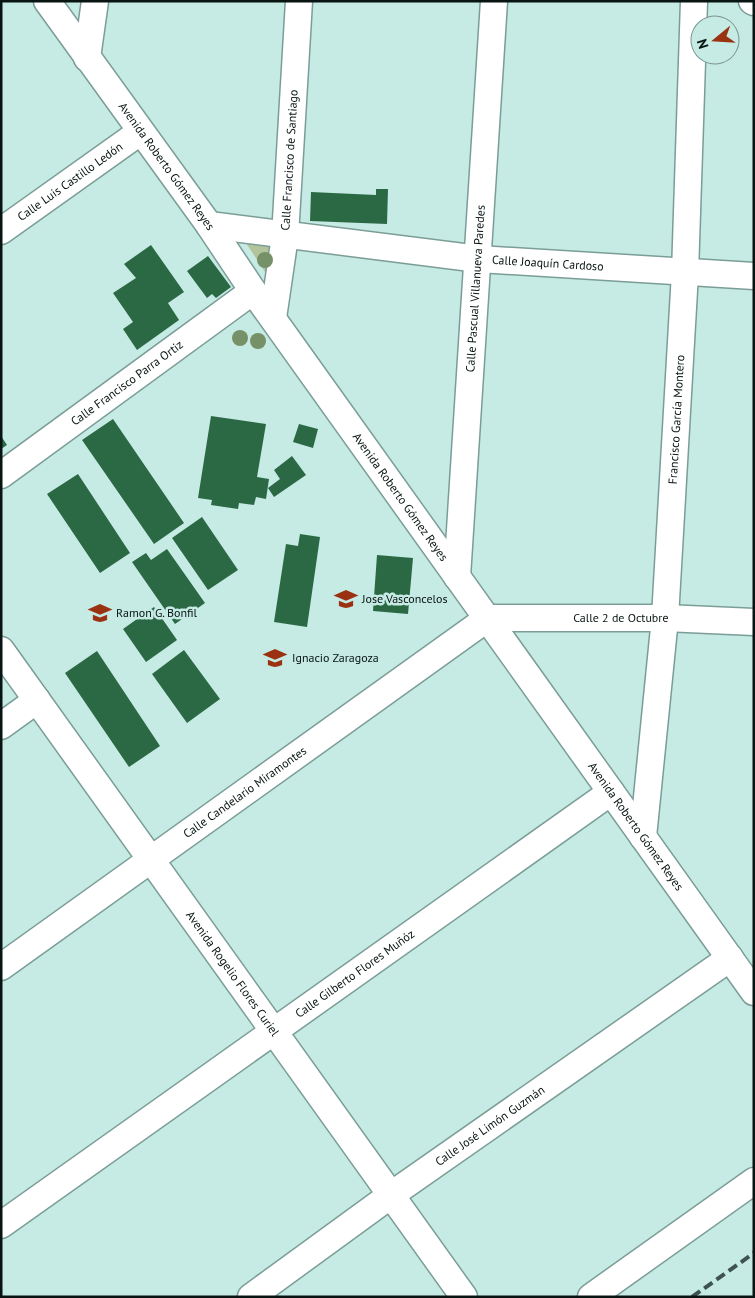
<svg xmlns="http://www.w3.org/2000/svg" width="755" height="1298" viewBox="0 0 755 1298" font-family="'PT Sans',sans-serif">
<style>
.green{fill:#b3c49b}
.building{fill:#2b6945}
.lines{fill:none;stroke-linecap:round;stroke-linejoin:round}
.minor-casing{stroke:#7b9d97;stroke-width:29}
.minor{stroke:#fff;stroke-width:26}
.rail{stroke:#3e524f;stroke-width:4;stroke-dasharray:10 5;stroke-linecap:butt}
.tree{fill:#769167}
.labels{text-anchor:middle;stroke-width:5;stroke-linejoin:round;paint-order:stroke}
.street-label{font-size:12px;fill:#071412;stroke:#c6eae4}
.poi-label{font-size:12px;fill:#071412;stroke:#c6eae4;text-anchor:start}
</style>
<rect width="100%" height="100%" fill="#c6eae4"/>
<path class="green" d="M244,240L272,246L269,278Z"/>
<path class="building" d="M376,189H388L387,224L310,221L311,192L376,195Z
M151,245L184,292L168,303L179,320L137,350L123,329L133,322L113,293L136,278L124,264Z
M208,256L231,287L216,298L212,294L207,298L187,271Z
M211,416L266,424L257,477L269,479L266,499L256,497L254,505L239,503L238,509L211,505L212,500L198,498Z
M113,419L184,523L154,544L82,440Z
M299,424L318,429L313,448L293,442Z
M1,436L7,445L1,449Z
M292,456L306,475L274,497L268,488L280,479L274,470Z
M78,474L130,553L100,573L47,494Z
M202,517L238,570L208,590L172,538Z
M300,534L320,537L307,627L274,622L286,544L298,546Z
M167,549L205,603L175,624L132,562L146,553L151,560Z
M377,555L413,558L408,614L373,611Z
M154,607L177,640L146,662L123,629Z
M184,650L220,699L187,723L152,674Z
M97,651L160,746L129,767L65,673Z"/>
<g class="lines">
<defs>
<g id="minor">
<path id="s1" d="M47,1L209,225L253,291L754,992"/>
<path d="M752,1L754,2"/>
<path d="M87,58L95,1"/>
<path id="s2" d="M209,225L479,259L754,276"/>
<path id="s3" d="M1,231L140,132"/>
<path id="s4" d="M273,318L285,236L299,1"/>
<path id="s5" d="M1,475L253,291"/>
<path id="s6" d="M457,577L494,1"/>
<path id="s7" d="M1,650L464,1297"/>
<path d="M1,726L37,700"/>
<path id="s8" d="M643,837L665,618L685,273L694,1"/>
<path id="s9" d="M1,967L488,618H665L754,622"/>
<path id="s10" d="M1,1225L611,792"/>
<path id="s11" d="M251,1297L391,1195L730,958"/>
<path d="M591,1297L754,1181"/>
</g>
</defs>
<use href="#minor" class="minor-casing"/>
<use href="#minor" class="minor"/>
<path class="rail" d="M692,1297L754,1253"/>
</g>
<g class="tree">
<circle cx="265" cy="260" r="8"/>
<circle cx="240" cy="338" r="8"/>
<circle cx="258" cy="341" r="8"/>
</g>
<defs>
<symbol id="school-bare" viewBox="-9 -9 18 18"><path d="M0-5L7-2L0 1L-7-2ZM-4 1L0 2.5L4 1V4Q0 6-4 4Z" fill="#9a3212" stroke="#c6eae4" stroke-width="2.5" paint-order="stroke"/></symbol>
</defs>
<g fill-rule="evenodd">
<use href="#school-bare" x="330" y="583" width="32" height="32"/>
<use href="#school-bare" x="84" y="597" width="32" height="32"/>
<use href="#school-bare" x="259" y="642" width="32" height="32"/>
</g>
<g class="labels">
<g class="street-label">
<text dy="4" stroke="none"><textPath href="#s4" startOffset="159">Calle Francisco de Santiago</textPath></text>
<text dy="4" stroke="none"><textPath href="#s1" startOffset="204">Avenida Roberto Gómez Reyes</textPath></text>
<text dy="4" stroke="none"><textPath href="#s3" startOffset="85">Calle Luis Castillo Ledón</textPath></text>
<text dy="4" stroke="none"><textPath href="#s2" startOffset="341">Calle Joaquín Cardoso</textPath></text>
<text dy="4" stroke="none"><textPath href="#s6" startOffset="289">Calle Pascual Villanueva Paredes</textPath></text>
<text dy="4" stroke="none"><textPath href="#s5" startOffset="156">Calle Francisco Parra Ortiz</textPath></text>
<text dy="4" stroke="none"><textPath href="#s8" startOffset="419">Francisco García Montero</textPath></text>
<text dy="4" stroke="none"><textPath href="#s1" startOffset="609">Avenida Roberto Gómez Reyes</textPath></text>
<text dy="4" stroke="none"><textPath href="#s9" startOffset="732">Calle 2 de Octubre</textPath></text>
<text dy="4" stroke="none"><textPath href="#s9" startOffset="300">Calle Candelario Miramontes</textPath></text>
<text dy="4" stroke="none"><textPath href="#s1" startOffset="1014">Avenida Roberto Gómez Reyes</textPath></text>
<text dy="4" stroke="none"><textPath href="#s7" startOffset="398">Avenida Rogelio Flores Curiel</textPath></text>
<text dy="4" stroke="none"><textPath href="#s10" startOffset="434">Calle Gilberto Flores Muñóz</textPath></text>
<text dy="4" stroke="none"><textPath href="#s11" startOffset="294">Calle José Limón Guzmán</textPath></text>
</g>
<g class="poi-label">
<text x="362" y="603">Jose Vasconcelos</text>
<text x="116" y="617">Ramon G. Bonfil</text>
<text x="292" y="662">Ignacio Zaragoza</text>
</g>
</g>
<rect width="755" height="1298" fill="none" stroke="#071412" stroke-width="5"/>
<g transform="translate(715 40) rotate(252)"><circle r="24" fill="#c6eae4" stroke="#7a9490"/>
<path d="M0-4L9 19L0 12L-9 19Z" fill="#9a3212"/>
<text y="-8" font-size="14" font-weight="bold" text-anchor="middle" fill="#071412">N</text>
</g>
</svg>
